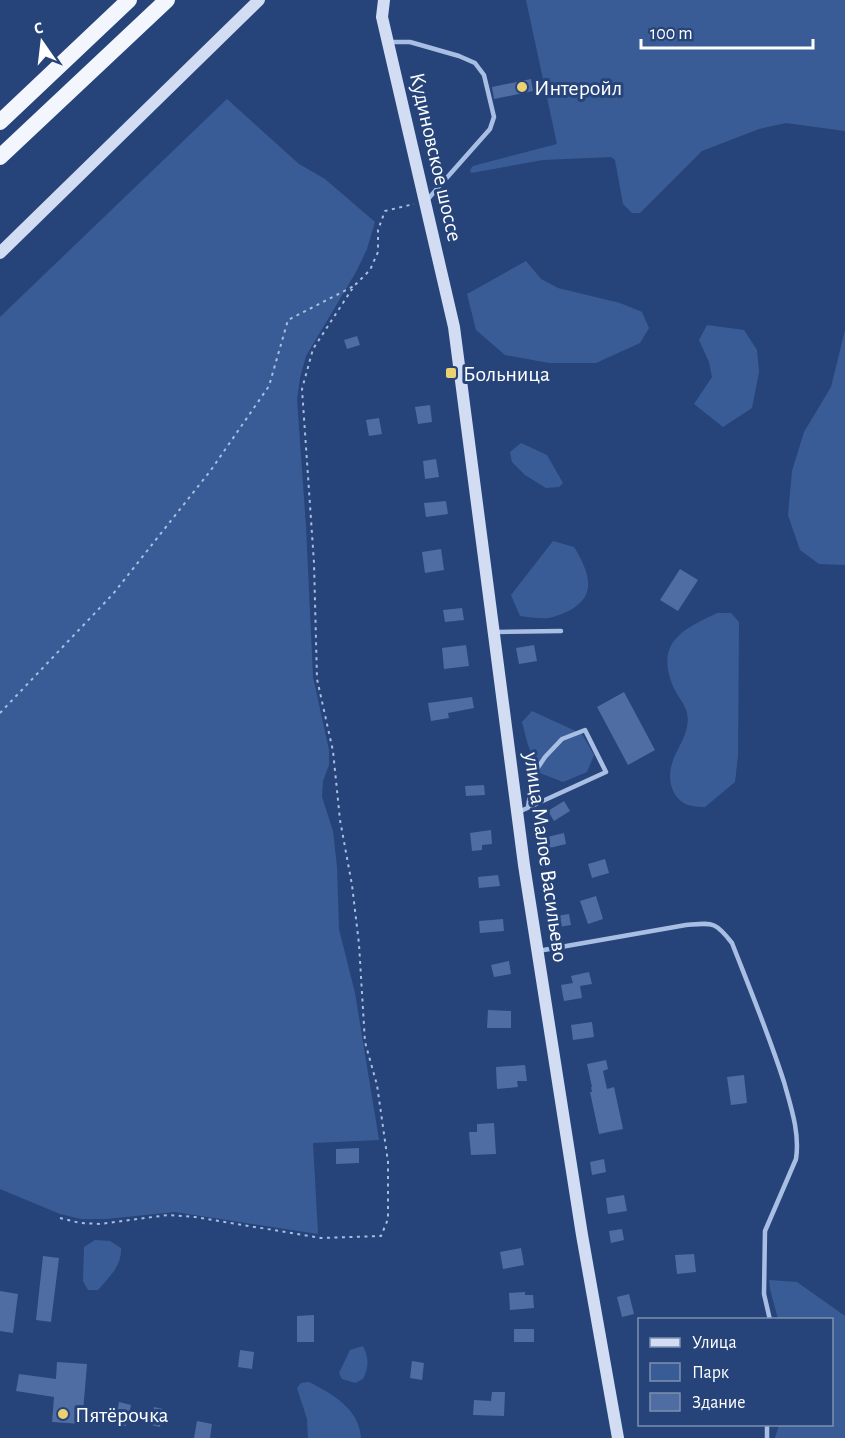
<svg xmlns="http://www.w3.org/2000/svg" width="845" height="1438" viewBox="0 0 845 1438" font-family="'Alegreya Sans',sans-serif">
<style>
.green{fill:#3a5c96}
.building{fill:#4f6da2}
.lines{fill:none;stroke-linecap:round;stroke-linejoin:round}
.path{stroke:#a9bee3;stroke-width:2;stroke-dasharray:3 4.5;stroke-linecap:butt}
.service{stroke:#a9bee3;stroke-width:4.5}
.secondary{stroke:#d2ddf3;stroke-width:12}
.trunk{stroke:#f4f6fe;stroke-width:16}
.poi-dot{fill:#ebd16f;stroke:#264479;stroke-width:2}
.labels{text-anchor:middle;stroke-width:6;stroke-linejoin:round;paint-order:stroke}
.poi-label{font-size:22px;fill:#fff;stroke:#264479;text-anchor:start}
.street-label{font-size:22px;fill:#fff;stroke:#264479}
</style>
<rect width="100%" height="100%" fill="#264479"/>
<path class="green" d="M526,0H845V131L786,123L759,129L702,151L640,213H632L623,204L615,160L611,157L543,160L471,173L470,170L473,166L557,144Z
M227,99L299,164L325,179L375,222L367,249L356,272L306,356L300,378L297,399L306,527L313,677L329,750V765L323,781L322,797L333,831L337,867L339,929L355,993L379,1140L313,1143L318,1234L175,1212L106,1219H81L60,1214L0,1189V317Z
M526,261L541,279L558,288L620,303L642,312L649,328L640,343L596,363H549L505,355L476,330L467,294Z
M707,325L744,330L757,350L759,372L752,408L723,427L694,404L712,377L709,362L699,340Z
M845,330V565L819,564L800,550L788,515L792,471L804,432L831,387Z
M521,443L547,455L563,483L559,487L546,488L525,475L512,462L510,452Z
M553,541L574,547C595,581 596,604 553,617C544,620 530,617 520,616L511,595Z
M717,613H731L739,622L738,756L735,782L705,807C689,807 678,804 672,788C662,758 693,740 687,713C685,704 676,694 672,684C656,641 684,629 717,613Z
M532,711L582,734L594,755L587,772L563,782L540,773L528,745L522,722Z
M95,1240L110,1241L121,1248C122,1266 109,1277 98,1290H88L83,1281L84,1247Z
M769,1280L797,1282L845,1316V1438H775L779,1425L832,1424V1320L778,1319L770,1289Z
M363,1346C369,1359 369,1366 363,1379L355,1383L342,1379L339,1373L350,1350Z
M309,1382C332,1394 359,1408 361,1438H308L307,1419L297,1388L301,1383Z"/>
<path class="building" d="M531,79L533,91L494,99L492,87Z
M357,336L360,345L347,349L344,340Z
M430,405L432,422L418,424L415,407Z
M379,418L382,434L369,436L366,420Z
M436,459L439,477L425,479L423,461Z
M446,501L448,514L426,517L424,503Z
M441,549L444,570L425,573L422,552Z
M680,569L698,580L678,611L660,600Z
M462,608L464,620L445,622L443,610Z
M466,645L469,666L444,669L442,648Z
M534,645L537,661L519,664L516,648Z
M624,692L655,750L628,765L597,707Z
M472,697L474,708L448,713L449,718L431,721L428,703Z
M484,785L485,795L466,796L465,786Z
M564,801L570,811L554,821L548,811Z
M491,830L492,844L482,845V850L472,851L470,833Z
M564,833L566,844L541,850L539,839Z
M605,859L609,873L592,878L588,864Z
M498,875L500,886L479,888L478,877Z
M596,896L603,919L588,924L580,901Z
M569,914L571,925L553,928L551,917Z
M503,919L504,931L480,933L479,921Z
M509,961L511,974L494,977L491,965Z
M589,972L592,984L580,986L582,998L564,1001L561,985L573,983L571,976Z
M488,1010L511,1011V1028H487Z
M592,1022L594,1037L573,1040L571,1025Z
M606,1060L608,1069L603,1071L607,1089L614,1087L623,1129L599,1134L590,1092H592L591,1087H592L587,1064Z
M525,1065L527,1081H517L518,1087L497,1089L496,1067Z
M744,1075L747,1103L731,1105L727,1077Z
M494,1123L496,1154L471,1155L469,1132H477V1124Z
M359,1148V1163L336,1164V1149Z
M604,1159L606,1172L592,1175L590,1162Z
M624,1195L627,1211L608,1214L606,1198Z
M622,1229L624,1240L611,1243L609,1231Z
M521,1248L524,1265L503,1269L500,1252Z
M694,1254L696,1272L677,1274L675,1255Z
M43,1256L59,1258L51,1322L36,1320Z
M0,1291L18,1294L13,1333L0,1331Z
M525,1292V1295H533L534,1308L510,1310L509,1293Z
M629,1294L634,1314L622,1317L617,1297Z
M314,1315V1342H297V1316Z
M514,1329H534V1342H514Z
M240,1350L254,1352L252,1369L238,1367Z
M412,1361L424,1363L422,1380L410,1378Z
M57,1362L87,1364L82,1424L52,1422L54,1397L16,1391L19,1374L56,1379Z
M492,1392H505L504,1416L473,1415L474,1400L491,1401Z
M119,1402L131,1405L130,1410L135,1411L133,1420L127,1419L126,1426L115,1424Z
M154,1407L163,1409L160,1427L151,1425Z
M197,1421L212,1424L210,1438H194Z"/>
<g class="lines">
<path class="path" d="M0,713L113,594L211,470L269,386L288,320L354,286
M60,1218L80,1223L100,1224L168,1215L195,1217L321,1238L381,1236L388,1219V1162L377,1085L365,1042L359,944L352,885L340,820L333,751L317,679L314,563L302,389L313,349L354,286L370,270L378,252V230L385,211L414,204"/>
<path class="service" d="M391,42H410L459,56L475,63L484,75L494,117L490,129L428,199
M495,632L561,631
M517,811L523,810L606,772L585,730L562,739L545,757L533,775L528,807
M538,951L686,925C713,923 715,921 732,943C750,989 769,1035 784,1082C791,1107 800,1133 796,1159L765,1231L764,1294L770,1320
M767,1438V1424"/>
<path class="secondary" d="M384,0L382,17L454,327L524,865L582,1235L618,1438
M0,253L259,0"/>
<path class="trunk" d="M0,122L129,0
M0,157L167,0"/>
</g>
<g class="poi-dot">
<circle cx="522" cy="87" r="6"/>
<rect x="445" y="367" width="12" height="12" rx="3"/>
<circle cx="63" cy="1414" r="6"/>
</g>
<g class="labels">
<g class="poi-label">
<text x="534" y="95">Интеройл</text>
<text x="463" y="381">Больница</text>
<text x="75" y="1422">Пятёрочка</text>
</g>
<g class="street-label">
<text transform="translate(437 157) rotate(77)" y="8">Кудиновское шоссе</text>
<text transform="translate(547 857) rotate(82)" y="8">улица Малое Васильево</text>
</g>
</g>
<rect x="638" y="1318" width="195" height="108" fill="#264479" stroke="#7d8faf" stroke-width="1.5"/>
<rect x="650" y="1338" width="30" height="9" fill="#d2ddf3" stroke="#7d8faf" stroke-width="1.5"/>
<text x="692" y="1348" font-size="18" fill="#ffffff">Улица</text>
<rect x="650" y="1363" width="30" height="18" fill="#3a5c96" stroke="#7d8faf" stroke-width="1.5"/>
<text x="692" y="1378" font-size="18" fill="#ffffff">Парк</text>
<rect x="650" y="1393" width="30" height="18" fill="#4f6da2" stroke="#7d8faf" stroke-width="1.5"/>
<text x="692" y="1408" font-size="18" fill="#ffffff">Здание</text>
<g transform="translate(42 42) rotate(346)" stroke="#264479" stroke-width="4.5" paint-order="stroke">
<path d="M0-4.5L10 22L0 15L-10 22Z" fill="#ffffff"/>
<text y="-9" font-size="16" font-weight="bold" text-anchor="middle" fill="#ffffff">С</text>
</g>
<path d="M641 39v9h172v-9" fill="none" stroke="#ffffff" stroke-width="3"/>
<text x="650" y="39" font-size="18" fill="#ffffff" stroke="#264479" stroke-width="4.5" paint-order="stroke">100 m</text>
</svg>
